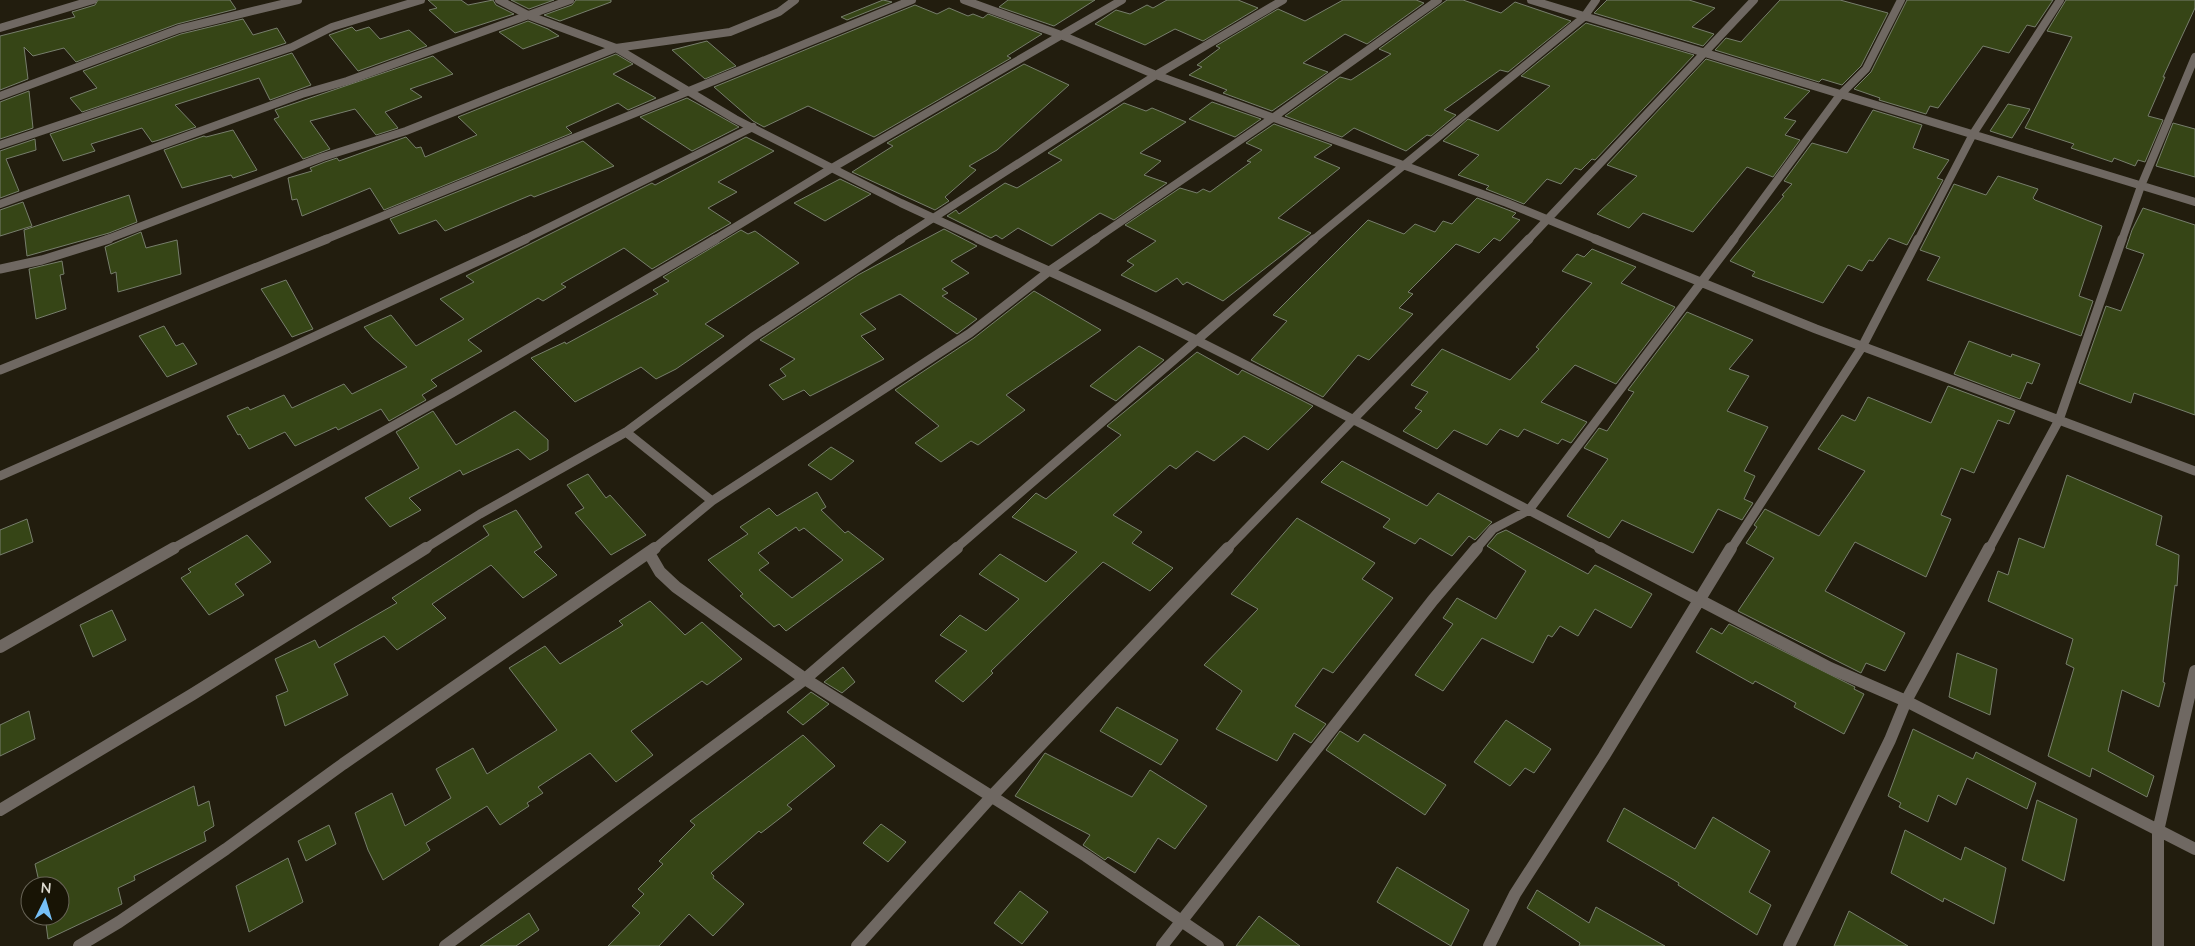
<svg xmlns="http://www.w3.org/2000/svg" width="2195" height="946" viewBox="0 0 2195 946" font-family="Lato,sans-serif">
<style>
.building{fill:#364516;stroke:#777e6c;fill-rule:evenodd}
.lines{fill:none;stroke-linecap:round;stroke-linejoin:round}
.minor-far2{stroke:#6f6862;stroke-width:8}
.minor-far1{stroke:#6f6862;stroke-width:9}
.minor{stroke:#6f6862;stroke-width:12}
</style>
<rect width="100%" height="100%" fill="#221d0e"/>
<path class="building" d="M98,0H230L236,9L177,24L76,62L64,48L33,56L24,47L28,79L0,90V36L75,17L72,12L95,5Z
M428,0H461L468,5L493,0L496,5L514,14L455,33L429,10L437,8Z
M511,0H554L529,9Z
M576,0H611V2L560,21L544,15L572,5Z
M883,0L892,2L847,20L841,17Z
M1008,0H1095L1054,26L999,7Z
M1167,0H1238L1258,8L1203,41L1175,29L1145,45L1095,24L1116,10L1130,14L1147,5L1153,8Z
M1343,0H1416L1424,3L1367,44L1345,34L1303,63L1328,72L1272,111L1223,93L1227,90L1189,75L1202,67L1197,65L1220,48L1216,46L1278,9L1305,21Z
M1447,0H1463L1501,13L1515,2L1571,21L1508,72L1500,70L1444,110L1456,115L1431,136L1427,135L1406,151L1354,128L1342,137L1285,116L1340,77L1351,80L1391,54L1379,49Z
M1607,0H1689L1715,8L1692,27L1714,34L1703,46L1594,13Z
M1780,0H1840L1888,13L1861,66L1842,85L1822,79L1819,82L1715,50L1726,38L1741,42Z
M1907,0H2053L2035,27L2027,25L2009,53L1983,46L1938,108L1930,106L1926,114L1879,100L1880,98L1854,89L1871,72Z
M2066,0H2195V8L2163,77H2165L2148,116L2163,120L2145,162L2138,160L2135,166L2114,158L2112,162L2071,148L2074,144L2025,128L2072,37L2047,31Z
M915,5L937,14L949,8L968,16L973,14L983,18L988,14L1042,34L1007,56L1011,58L874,137L808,106L764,127L753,121L714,87Z
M243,19L253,35L277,28L286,43L82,112L70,98L97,88L83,71L181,34Z
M528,21L548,29L559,36L523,49L499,32Z
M1586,23L1694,55L1595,160L1592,159L1581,170L1575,168L1561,184L1547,179L1524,204L1486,189L1489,186L1458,175L1479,155L1443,141L1468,119L1498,131L1550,86L1521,76Z
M352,27L356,31L369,27L380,39L409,30L427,46L358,71L329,35Z
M707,41L736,66L705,79L672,50Z
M292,53L311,85L270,100L259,78L175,105L196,127L159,140L152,142L142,128L91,144L95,151L63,161L50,134Z
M616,54L633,64L613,74L656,98L628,110L618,103L566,127L572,133L384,210L370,188L302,216L297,199L292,200L288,178L312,171L310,168L325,162L337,158L339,161L406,137L416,148L421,147L425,157L477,135L458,117Z
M433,56L453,74L410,89L422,97L385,112L398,128L376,135L355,109L310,121L330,149L303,159L274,119L279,117L275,110Z
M1706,59L1810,91L1784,118L1796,121L1785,135L1800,140L1773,177L1747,167L1693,232L1643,213L1629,228L1597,214L1637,176L1607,165Z
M1024,64L1069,85L997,150L969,166L976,170L945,197L949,201L935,210L852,172L893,146L887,143Z
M29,91L33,128L0,139V102Z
M687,98L698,104L739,127L692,151L640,117Z
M1212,102L1261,119L1235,137L1189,119Z
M1124,103L1146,111L1152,108L1186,122L1140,153L1161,161L1144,175L1167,183L1114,220L1100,213L1052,246L1018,228L1002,239L996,235L991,238L947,216L956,210L959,214L1005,183L1017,188L1062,160L1048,153Z
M2008,104L2030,109L2012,138L1990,131Z
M1873,110L1922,125L1913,148L1949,160L1937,178L1943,180L1907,245L1889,238L1873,261L1869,260L1862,271L1848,265L1823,303L1752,276L1755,272L1730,261L1784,196L1782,195L1792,184L1784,181L1812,143L1847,153Z
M2173,123L2195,129V177L2156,166Z
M1274,124L1332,145L1314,157L1340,168L1278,218L1311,233L1223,301L1187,282L1183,285L1177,278L1156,292L1121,275L1134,265L1127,261L1156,241L1125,225L1180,188L1197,193L1203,189L1210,192L1251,162L1247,161L1262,150L1246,143Z
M233,130L257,170L233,178L231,175L182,188L164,150L204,136L206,137Z
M746,137L774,151L718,182L737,192L708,208L731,223L715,232L652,269L624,248L561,284L566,287L543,301L538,298L468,340L482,351L431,380L437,386L422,395L426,400L389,421L381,409L338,430L336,427L295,446L285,432L249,449L240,434L238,435L227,416L248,407L250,410L284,395L292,408L344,384L352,394L407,367L373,338L364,327L391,315L416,346L464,319L440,299L474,282L466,276L652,183L655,185Z
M35,139L36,150L6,159L19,191L0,198V151Z
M583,141L614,166L534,197L531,195L445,231L436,220L399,234L390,219Z
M1998,176L2038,189L2033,198L2035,200L2102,226L2079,296L2093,301L2081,336L1927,280L1940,257L1920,250L1954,184L1986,195Z
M840,179L871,194L825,221L794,203Z
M129,195L137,222L109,233L27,256L24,230Z
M1477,198L1516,213L1512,217L1520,220L1500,241L1494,238L1479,253L1456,244L1408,292L1413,294L1399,308L1413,314L1369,360L1358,355L1323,397L1251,360L1287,321L1273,315L1368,220L1404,234L1415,224L1435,232L1443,221L1452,224Z
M23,202L32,226L0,236V210Z
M2143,208L2195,225V415L2134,393L2131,403L2079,383L2106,306L2121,311L2144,254L2126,248L2132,230Z
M944,229L977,246L951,261L969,273L942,289L948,293L942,296L977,319L957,334L900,294L860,314L876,329L861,336L884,359L810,396L804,390L783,400L769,385L786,376L780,369L795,359L760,340L858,275Z
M741,230L748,234L755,231L799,263L705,324L724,336L676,369L656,379L641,367L575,402L531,358L565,342L566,344L658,294L653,290L669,281L663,277Z
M141,232L146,248L177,240L181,274L118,292L116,272L111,274L105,247Z
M1592,249L1636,267L1621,283L1675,307L1616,384L1575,365L1541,402L1587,422L1571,443L1562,439L1558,444L1524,429L1518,437L1500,429L1487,445L1454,430L1437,449L1403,431L1422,411L1415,408L1428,392L1411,385L1442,349L1510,380L1539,349L1536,347L1592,283L1562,271L1577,254L1584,257Z
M62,261L64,274L60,275L66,309L36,319L29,269Z
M286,280L313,329L292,337L261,289Z
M1034,291L1101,330L1006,395L1025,410L978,445L971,441L941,462L915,443L939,426L895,390L974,338Z
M1687,312L1753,340L1729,369L1749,376L1727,411L1768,427L1744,471L1755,476L1744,499L1753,503L1742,520L1718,509L1693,553L1622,520L1609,538L1567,516L1608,459L1584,448L1599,428L1607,431L1634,392L1628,390Z
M164,326L176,346L183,343L197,364L167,377L139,336Z
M1969,341L2011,357L2012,354L2040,364L2032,384L2027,382L2020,399L1954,374Z
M1139,346L1164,360L1116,401L1090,386Z
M1197,352L1238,375L1242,370L1313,406L1268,450L1244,436L1214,461L1197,451L1176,469L1170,465L1113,515L1142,532L1132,543L1173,568L1150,591L1103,562L991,671L993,673L963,702L935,681L967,651L940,635L960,615L986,631L1019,599L979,574L1000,554L1046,582L1077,552L1012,517L1036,493L1046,499L1121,435L1107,426Z
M1948,386L2015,411L2009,424L1998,420L1974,473L1961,468L1941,515L1951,519L1926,577L1855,542L1825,591L1905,633L1885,671L1866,663L1861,673L1738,611L1774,558L1746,543L1757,527L1754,525L1765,509L1819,536L1865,471L1818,449L1842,415L1855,421L1868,397L1931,423Z
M433,411L456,445L515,411L548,440V450L530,460L518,449L463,475L460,470L409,498L421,510L390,527L365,498L419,468L396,432Z
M831,447L854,461L831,480L808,465Z
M1342,461L1427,506L1438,493L1492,522L1475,540L1469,536L1452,556L1420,538L1415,544L1383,527L1390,519L1321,482Z
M588,474L606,498L610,495L646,535L611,555L575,513L584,508L567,485Z
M2067,475L2162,516L2156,545L2179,555L2177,586L2175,585L2163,682L2165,683L2159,707L2122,690L2108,751L2154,776L2147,797L2092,768L2090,777L2048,756L2074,668L2066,664L2073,639L1988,601L1998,571L2008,575L2019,538L2044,548Z
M817,492L826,507L821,510L845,533L848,531L884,559L786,631L779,624L774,627L740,596L743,594L708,560L748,534L740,527L769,508L777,516ZM796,527L799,531L804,528L843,560L792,598L759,570L769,563L758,553Z
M516,510L542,547L534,552L557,575L523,598L491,565L432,604L446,618L397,650L384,636L334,664L348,695L285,726L276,696L288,691L275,659L315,640L319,648L397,603L392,598L489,535L483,526Z
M1297,518L1375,563L1362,579L1393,598L1333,673L1323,668L1295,706L1326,724L1311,743L1294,733L1277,761L1216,729L1242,691L1204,665L1258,609L1231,594Z
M27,519L33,542L0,555V530Z
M1506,530L1588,574L1595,565L1652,594L1631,628L1595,609L1578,636L1560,626L1552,637L1548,635L1533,663L1482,638L1443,691L1415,675L1453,624L1443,618L1457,598L1496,619L1526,571L1487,546L1497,534Z
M247,535L271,562L235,584L244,595L209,615L181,578L191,572L188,569Z
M650,601L685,635L702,622L742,659L707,685L702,681L631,731L653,755L616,782L590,753L538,787L543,793L527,803L529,806L500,825L487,806L426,843L430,850L383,880L368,850L355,813L392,793L405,826L451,798L436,769L473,748L487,774L557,730L509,668L545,646L560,664L623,625L619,621Z
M112,610L126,640L93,657L80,625Z
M1729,624L1855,687L1854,689L1864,694L1844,734L1794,707L1796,703L1755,681L1753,684L1696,652L1711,628L1722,634Z
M1957,653L1997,669L1990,715L1949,697Z
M843,667L855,682L842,693L824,682Z
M811,692L829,704L803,725L787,712Z
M1117,707L1178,740L1161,765L1100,731Z
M29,711L35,739L0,756V725Z
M1506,720L1551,749L1534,773L1525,768L1510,786L1474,762Z
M1913,729L1973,759L1976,752L2036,783L2027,809L1967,778L1956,805L1938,795L1928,822L1899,807L1901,803L1888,796Z
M1340,731L1358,742L1364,734L1446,785L1425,815L1326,750Z
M803,735L835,766L787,805L792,809L761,833L759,831L711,873L714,876L713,878L744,904L713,936L689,914L659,946H608L640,913L632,906L644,894L638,889L663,864L659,861L695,825L690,821Z
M1045,753L1132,797L1150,770L1207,806L1175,849L1158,838L1135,873L1108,857L1105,860L1083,845L1090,835L1015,796Z
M194,786L198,806L209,801L214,826L204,832L206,841L134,876L135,880L118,888L122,904L48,939L45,916H60V886H40L35,864Z
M2037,800L2077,819L2064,881L2022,860Z
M1624,808L1695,849L1713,817L1770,851L1749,892L1771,905L1757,935L1678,885L1679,883L1607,841Z
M881,824L906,842L888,862L863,843Z
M329,825L336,844L306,861L298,841Z
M1905,830L1961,860L1965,847L2006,868L1994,924L1944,898L1943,902L1891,873Z
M288,858L303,902L249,932L236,886Z
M1397,867L1469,910L1451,946L1377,902Z
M1537,890L1589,923L1596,907L1665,946H1579L1580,943L1527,908Z
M1020,891L1048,912L1022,944L994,923Z
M1849,911L1908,946H1834Z
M529,913L539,930L516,946H480Z
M1259,916L1300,946H1236Z"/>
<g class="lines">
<path class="minor-far2" d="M499,0L530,16L616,48L735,119L901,203L981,240
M964,0L1061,35L1156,75L1507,203L1598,240
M1531,0L2195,202
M0,28L93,0
M0,96L179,29L298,0
M0,145L292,47L332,27L421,0
M0,204L302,94L347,81L570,0
M105,240L323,157L406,131L616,48L730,32L779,12L795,0
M324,240L912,0
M523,240L753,127
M714,240L832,168L1122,0
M899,240L1156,75L1283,0
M1094,240L1274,117L1438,0
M1313,240L1584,17L1596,0
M1528,240L1754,0
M1733,240L1840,95L1866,69L1901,0
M1918,240L1973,134L2060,0
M2122,240L2141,186L2195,57"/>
<path class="minor-far1" d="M978,239C1052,273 1126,305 1198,341C1334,409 1468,478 1603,549
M1595,239L1816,329L2195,471
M0,269L42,260L109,239
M0,370L327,239
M626,432L712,501
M0,476L285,350L526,239
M172,549L452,393L716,239
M424,549L480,514L626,432L753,337L901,239
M654,549L712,501L970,333L1048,272L1096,239
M955,549L1314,239
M1227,549L1529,239
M1476,549L1493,529L1529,510L1734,239
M1731,549L1862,347L1918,239
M1989,549L2059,420L2122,239"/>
<path class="minor" d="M1600,548L1830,668L1906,701L2195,849
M649,553L660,572L676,587L805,679L1086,856L1218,946
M0,647L174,548
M0,810L193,694L426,548
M79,946L119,922L226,849L343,764L655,548
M445,946L805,679L957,548
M857,946L992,796L1228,548
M1162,946L1433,600L1477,548
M1489,946L1515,894L1604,756L1731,548
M1789,946L1890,740L1906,701L1989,548
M2158,946V831L2195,671"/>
</g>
<g transform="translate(45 901) rotate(5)"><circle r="24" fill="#181405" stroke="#676356"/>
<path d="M0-4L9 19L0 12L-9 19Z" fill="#76c0f7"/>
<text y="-8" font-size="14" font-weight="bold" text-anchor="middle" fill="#dddad0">N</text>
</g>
</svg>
